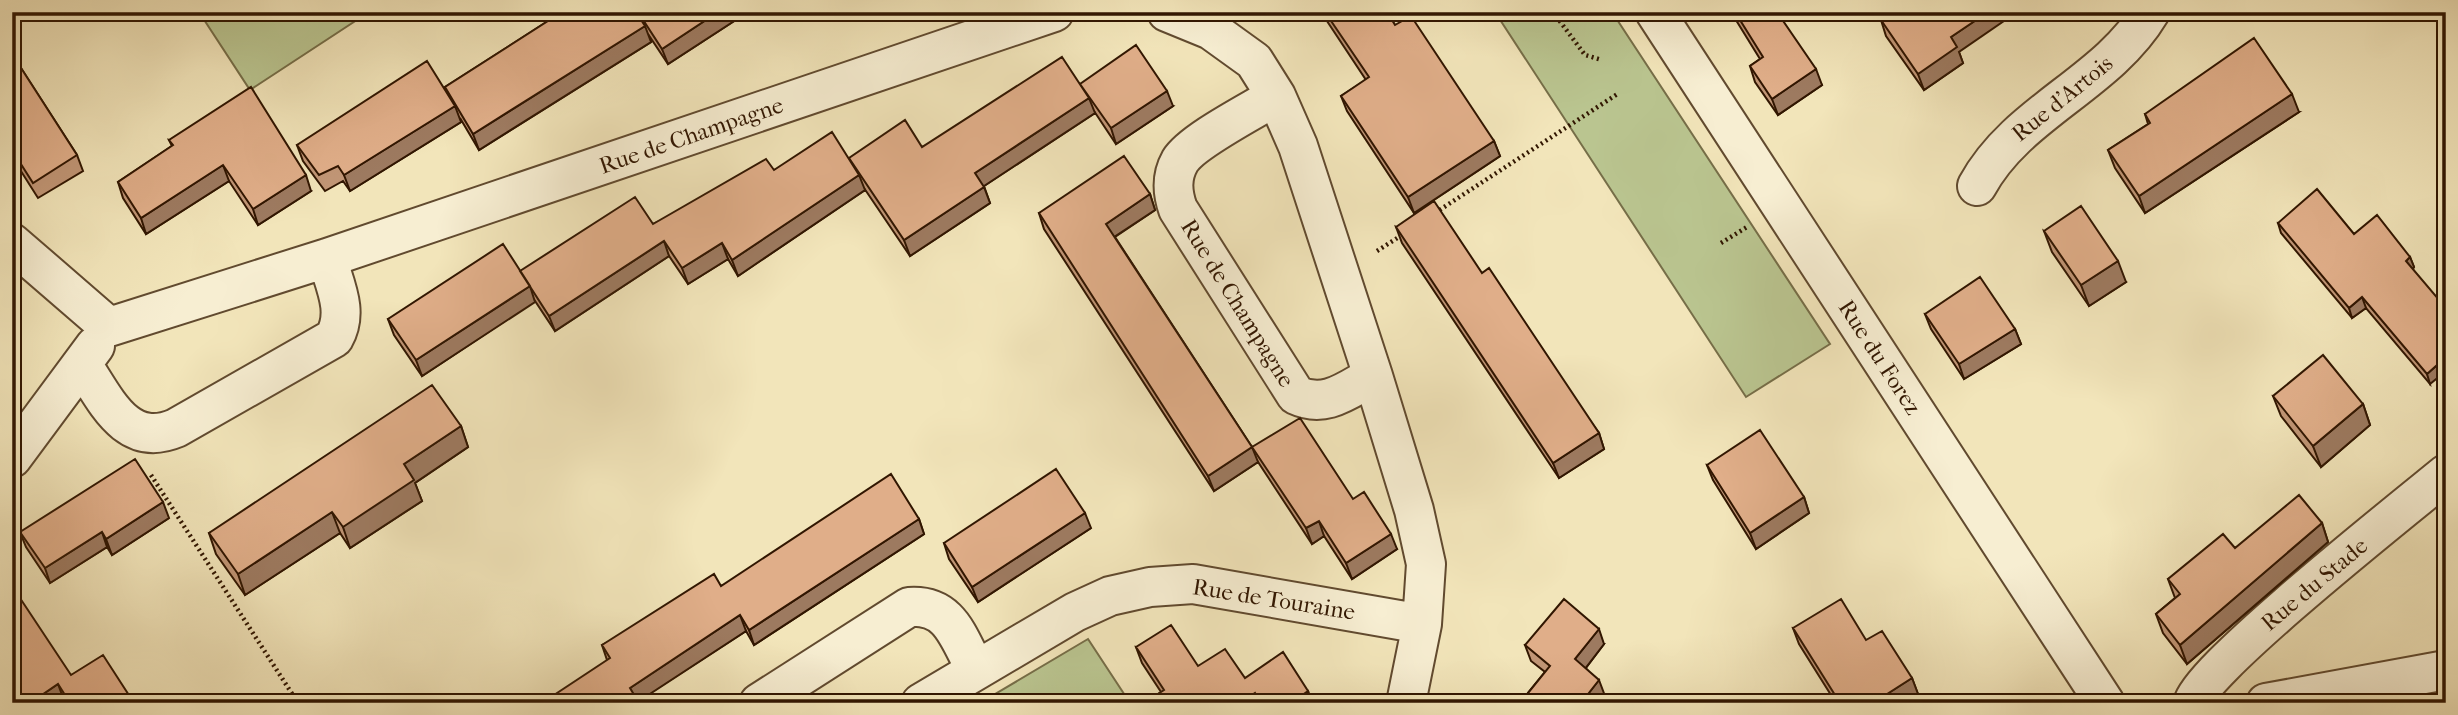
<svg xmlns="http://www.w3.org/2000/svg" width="2458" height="715" viewBox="0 0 2458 715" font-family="'IM FELL French Canon',serif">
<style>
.green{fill:#bac590;stroke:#766e48;stroke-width:2}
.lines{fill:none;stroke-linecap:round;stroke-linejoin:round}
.minor-casing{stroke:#614a2f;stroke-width:42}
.path{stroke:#311601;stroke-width:4.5;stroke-dasharray:2 3.5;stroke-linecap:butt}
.minor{stroke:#f7eed2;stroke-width:38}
.wall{fill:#c19676;stroke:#311601;stroke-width:2}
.shaded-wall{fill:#9d7a60;stroke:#311601;stroke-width:2}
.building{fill:#e0ae89;stroke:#311601;stroke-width:2}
.labels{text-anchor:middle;stroke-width:5;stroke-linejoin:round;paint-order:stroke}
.street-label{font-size:23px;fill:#311601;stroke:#f7eed2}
</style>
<rect width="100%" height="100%" fill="#f2e5ba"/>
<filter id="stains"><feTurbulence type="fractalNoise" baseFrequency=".00286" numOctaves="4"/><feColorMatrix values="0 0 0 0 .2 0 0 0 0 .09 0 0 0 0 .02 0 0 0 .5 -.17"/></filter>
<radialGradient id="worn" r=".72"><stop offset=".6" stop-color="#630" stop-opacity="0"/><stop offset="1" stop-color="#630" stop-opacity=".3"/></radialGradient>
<path class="green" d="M199,12H369L250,90Z
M1495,12H1612L1830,344L1746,397Z
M1088,639L1130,703H980Z"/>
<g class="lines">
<defs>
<path id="minor" d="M1167,12L1211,30L1254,61L1276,96L1298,146L1373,376L1414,510L1426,564L1422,624L1406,703
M1655,12L2105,703
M1276,96C1254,110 1192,141 1180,161C1171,177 1172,192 1178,209L1296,395C1326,409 1347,390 1373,376
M1977,186C2017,112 2107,84 2150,12
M12,243L109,327L327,258L1054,12
M82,364C106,400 126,449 176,428L334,338C349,312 335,286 327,258
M12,458L95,346
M759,703L909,607C951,604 958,638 976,670
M921,703L1075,612L1110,596L1150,587L1193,584L1422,624
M2193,703C2200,670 2407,506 2446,474
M2266,703L2446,670"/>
</defs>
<use href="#minor" class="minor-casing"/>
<path class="path" d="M1553,12L1585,55L1602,60
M1435,213L1619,93
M1721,243L1747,227
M1377,251L1405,233
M151,475L298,703"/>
<use href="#minor" class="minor"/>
</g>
<path class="wall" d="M562,12H748L668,64L648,34L651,42L479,150L460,118L461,122L350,191L343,181L325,191L303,161L297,145L447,93L445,87Z
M1321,12H1387L1395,25L1494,141L1500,156L1414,213L1347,111L1341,96L1366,80Z
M1731,12H1777L1822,85L1778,115L1755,82L1750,66L1760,59Z
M1881,20L1959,52L1963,63L1924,90L1886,36Z
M12,54L77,155L83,171L38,198L12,157Z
M1081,86L1173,106L1116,144L1094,111L1095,113L984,186L990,203L910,256L864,188L865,190L738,276L728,259L688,284L669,256L555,331L535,301L422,376L394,335L388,319L653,224L774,170L850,160L922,147Z
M2299,112L2145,213L2115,168L2108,150L2148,124L2145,114Z
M169,140L311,191L258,225L229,181L146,234L123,198L118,182L172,146Z
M1150,194L1155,210L1115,237L1252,447L1353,499L1397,549L1352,579L1324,536L1312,544L1258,462L1214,491L1044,229L1039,213Z
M2278,223L2354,234L2410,257L2414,267L2413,269L2430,384L2366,308L2352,318L2281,233Z
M1396,227L1482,273L1599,433L1604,449L1559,478L1402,243Z
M2044,231L2126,282L2089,306L2052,252Z
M1925,314L2015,329L2021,344L1964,379L1931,329Z
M2273,396L2363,404L2370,425L2321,467L2281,416Z
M461,426L468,447L415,483L422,501L350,548L340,533L245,595L216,554L209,533Z
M1707,465L1804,497L1809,513L1756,549L1713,480Z
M169,518L112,555L107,547L50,583L26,547L20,532Z
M919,519L924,534L754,645L746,631L638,701L607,660L602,645L721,586Z
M2322,523L2328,542L2187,664L2163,633L2156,614L2175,598L2168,579L2235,548Z
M1091,528L978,602L949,559L944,543Z
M1793,628L1866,640L1912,678L1918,694L1904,703H1836L1799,644Z
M1604,644L1586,668L1605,696L1599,703H1531L1528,693L1545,672L1531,661L1525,645Z
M1136,647L1198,666L1245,678L1313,703H1144L1161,692L1142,663Z
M71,675L134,703H12Z"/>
<path class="shaded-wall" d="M718,12H748L668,64L662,49Z
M1988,12H2017L1959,52L1963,63L1924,90L1918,74L1951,37Z
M645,26L651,42L479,150L473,134Z
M1816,69L1822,85L1778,115L1772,99Z
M1167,91L1173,106L1116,144L1111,128Z
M2292,94L2299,112L2145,213L2139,196Z
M1089,98L1095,113L981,188L975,173Z
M455,106L461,122L350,191L344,175Z
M1494,141L1500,156L1414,213L1408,197Z
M223,165L229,181L146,234L141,218Z
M306,175L311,191L258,225L253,209Z
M859,175L865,190L738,276L732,260Z
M984,187L990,203L910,256L904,240Z
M1150,194L1155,210L1111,239L1106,224Z
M664,241L669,256L555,331L549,316Z
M722,243L728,259L688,284L682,268Z
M2410,257L2414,267L2410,271L2406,261Z
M2118,261L2126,282L2089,306L2081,285Z
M530,286L535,302L422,376L416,360Z
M2362,297L2366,308L2352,318L2349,308Z
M2015,329L2021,344L1964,379L1959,364Z
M2446,357V371L2430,384L2427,374Z
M2363,404L2370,425L2321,467L2313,446Z
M461,426L468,447L415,483L422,501L350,548L343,527L404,464Z
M1599,433L1604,449L1559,478L1553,463Z
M1252,447L1258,462L1214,491L1208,476Z
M1804,497L1809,513L1756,549L1750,533Z
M163,502L169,518L112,555L106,539Z
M332,512L340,533L245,595L238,574Z
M1085,513L1091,528L978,602L972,587Z
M919,519L924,534L754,645L749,630Z
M1319,521L1324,536L1312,544L1306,528Z
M2322,523L2328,542L2187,664L2180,645Z
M102,532L107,547L50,583L45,568Z
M1391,534L1397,549L1352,579L1346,563Z
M740,615L746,631L636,703L630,688Z
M1599,629L1604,644L1581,674L1575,659Z
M1912,678L1918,694L1904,703H1873Z
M1599,680L1605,696L1599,703H1581Z
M58,684L65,703H30Z
M1308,691L1313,703H1291Z
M1255,693L1258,703H1240Z"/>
<path class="building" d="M562,12H636L645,26L473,134L445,87Z
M638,12H718L662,49Z
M1325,12H1387L1395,25L1411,16L1494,141L1408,197L1341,96L1369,77Z
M1735,12H1777L1816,69L1772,99L1750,66L1763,57Z
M1891,12H1988L1951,37L1957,47L1918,74L1881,20Z
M2254,38L2292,94L2139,196L2108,150L2150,123L2145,114Z
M1136,45L1167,91L1111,128L1080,84Z
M12,54L77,155L33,183L12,150Z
M1062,57L1089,98L975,173L984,187L904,240L849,158L905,120L922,147Z
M427,61L455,106L344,175L338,166L319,175L297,145Z
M251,87L306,175L253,209L223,165L141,218L118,182L173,145L169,140Z
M832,132L859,175L732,260L722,243L682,268L664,241L549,316L520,271L635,197L653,224L766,159L774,170Z
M1124,156L1150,194L1106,224L1252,447L1208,476L1039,213Z
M2317,189L2354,234L2377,215L2410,257L2406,261L2446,308V357L2427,374L2362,297L2349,308L2278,223Z
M1434,201L1482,273L1489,268L1599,433L1553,463L1396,227Z
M2081,206L2118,261L2081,285L2044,231Z
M503,244L530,286L416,360L388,319Z
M1980,277L2015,329L1959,364L1925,314Z
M2323,355L2363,404L2313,446L2273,396Z
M432,385L461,426L404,464L414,480L343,527L332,512L238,574L209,533Z
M1300,418L1353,499L1364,492L1391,534L1346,563L1319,521L1306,528L1252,447Z
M1760,430L1804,497L1750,533L1707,465Z
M135,459L163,502L106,539L102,532L45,568L20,532Z
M1056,469L1085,513L972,587L944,543Z
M891,474L919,519L749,630L740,615L630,688L639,703H542L610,658L602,645L714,574L721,586Z
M2299,495L2322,523L2180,645L2156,614L2180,594L2168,579L2223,534L2235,548Z
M12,586L71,675L103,655L134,703H70L58,684L30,703H12Z
M1564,599L1599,629L1575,659L1599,680L1581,703H1539L1528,693L1550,666L1525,645Z
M1841,599L1866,640L1882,631L1912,678L1873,703H1840L1793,628Z
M1171,625L1198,666L1225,649L1245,678L1283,652L1308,691L1291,703H1261L1255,693L1240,703H1144L1164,690L1136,647Z"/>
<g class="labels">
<g class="street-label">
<text transform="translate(2062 98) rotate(-39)" y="8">Rue d'Artois</text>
<text transform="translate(691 135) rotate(-19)" y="8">Rue de Champagne</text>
<text transform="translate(1238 303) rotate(58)" y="8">Rue de Champagne</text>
<text transform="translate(1880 357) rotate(57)" y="8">Rue du Forez</text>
<text transform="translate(2314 584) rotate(-40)" y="8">Rue du Stade</text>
<text transform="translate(1274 599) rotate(9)" y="8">Rue de Touraine</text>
</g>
</g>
<rect width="2458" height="715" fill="none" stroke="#f2e5ba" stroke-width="42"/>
<rect x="14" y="14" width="2430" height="687" fill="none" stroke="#311601" stroke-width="3.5"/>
<rect x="21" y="21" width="2416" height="673" fill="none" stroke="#311601" stroke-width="2"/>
<rect width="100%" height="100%" filter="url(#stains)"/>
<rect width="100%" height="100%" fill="url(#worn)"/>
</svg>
